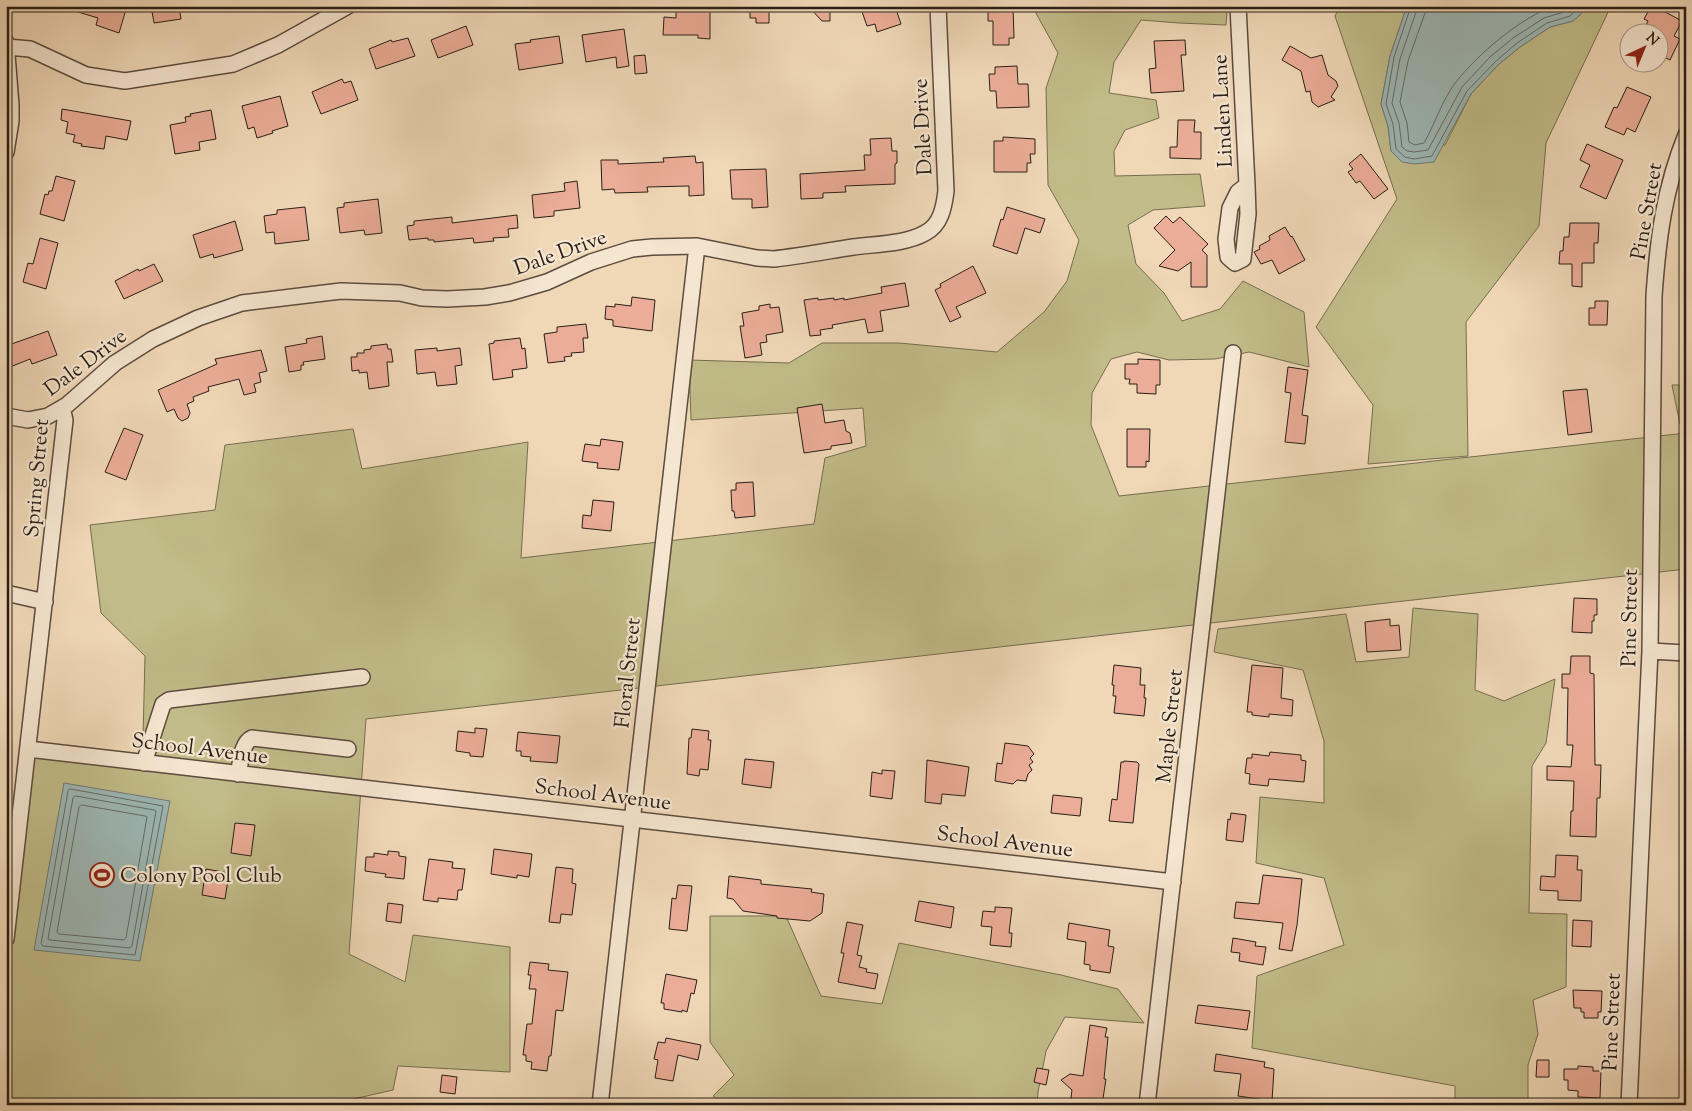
<svg xmlns="http://www.w3.org/2000/svg" width="1692" height="1111" viewBox="0 0 1692 1111" font-family="'Sorts Mill Goudy',serif">
<style>
.green{fill:#c1bc89;stroke:#766d50}
.water{fill:#9db8b6;stroke:#6f7a76}
.lines{fill:none;stroke-linecap:round;stroke-linejoin:round}
.shore{stroke:#646b66;stroke-width:1}
.building{fill:#ebad97;stroke:#2a1e17}
.minor-casing{stroke:#5c4c3f;stroke-width:18}
.minor{stroke:#f5e6d0;stroke-width:15}
.labels{text-anchor:middle;stroke-width:4.5;stroke-linejoin:round;paint-order:stroke}
.street-label{font-size:21px;fill:#2a1e17;stroke:#f5e6d0}
.poi-label{font-size:21px;fill:#2a1e17;stroke:#f5e6d0;text-anchor:start}
</style>
<rect width="100%" height="100%" fill="#f0d8b7"/>
<filter id="stains"><feTurbulence type="fractalNoise" baseFrequency=".004" numOctaves="4"/><feColorMatrix values="0 0 0 0 .2 0 0 0 0 .09 0 0 0 0 .02 0 0 0 .5 -.17"/></filter>
<radialGradient id="worn" r=".72"><stop offset=".6" stop-color="#630" stop-opacity="0"/><stop offset="1" stop-color="#630" stop-opacity=".3"/></radialGradient>
<path class="green" d="M1032,6H1202L1227,12L1226,25L1179,23L1141,20L1114,62L1109,93L1156,100L1159,118L1125,130L1114,151L1115,176L1200,174L1205,206L1153,210L1128,225L1136,264L1164,293L1182,321L1220,309L1243,281L1304,312L1309,367L1249,352L1215,359L1169,360L1137,352L1111,359L1092,393L1091,425L1119,496L1686,433V569L366,719L349,954L405,982L413,935L510,947V1072L398,1066L393,1090L349,1100L348,1105H6V976L8,975L32,758L136,764L143,738L145,656L101,613L90,525L215,510L225,445L353,429L362,469L528,442L521,558L814,524L825,458L866,446L863,408L691,420L689,360L789,363L822,343H899L997,352L1044,312L1067,281L1079,240L1048,185L1046,88L1058,53Z
M1340,6H1407L1390,56L1381,104L1388,126L1391,151L1445,145L1471,94L1498,65L1520,47L1550,27L1573,21L1584,11L1587,6H1611L1546,143L1539,226L1466,322L1468,456L1368,464L1373,405L1316,327L1397,199L1335,16Z
M1672,385H1686V424H1680Z
M1413,608L1478,614L1475,690L1504,701L1555,679L1546,743L1532,766L1529,913L1567,914L1566,987L1533,1000L1538,1034L1528,1065V1105H1455V1086L1252,1048L1257,976L1344,945L1324,878L1256,863L1260,797L1324,803V741L1303,670L1214,652L1218,629L1346,614L1356,662L1409,657Z
M710,916H786L821,996L882,1004L899,943L1061,975L1118,989L1144,1023L1065,1017L1046,1051L1038,1092L1037,1105H724L713,1096L734,1075L710,1042Z"/>
<path class="water" d="M1407,6H1587L1584,11L1573,21L1550,27L1520,47L1498,65L1471,94L1434,162L1414,164L1402,162L1391,151L1388,126L1381,104L1390,56Z
M64,783L170,801L140,961L34,950Z"/>
<g class="lines">
<path class="shore" d="M1411,6L1394,57L1386,104L1393,124L1396,149L1405,157L1414,159L1432,156L1467,91L1495,62L1517,43L1547,23L1570,16L1581,6
M1418,6L1400,59L1392,103L1399,123L1402,147L1407,151L1414,152L1428,150L1462,87L1490,57L1513,38L1544,18L1567,11L1573,6
M1425,6V13L1408,61L1400,102L1407,123L1409,142L1415,145L1424,143C1435,124 1442,100 1456,82C1477,55 1522,16 1555,6
M71,789L163,806L135,955L43,946L41,944L68,791Z
M76,796L154,810L156,811L132,946L130,948L50,940L48,939L73,798Z
M82,805L145,816L147,817L126,938L124,940L59,934L57,932L79,807Z"/>
</g>
<path class="building" d="M68,6H127L119,33L96,25L98,18L68,9Z
M151,6H179L181,19L154,23Z
M684,6H710V39L698,38V35H663L664,17L676,18V7Z
M750,6H769V23H756V18H750Z
M808,6H830V21H822Z
M860,6H895L901,24L877,32L875,24L867,26Z
M988,6H1013L1014,38H1009V45H993V21H988Z
M1651,6H1654L1682,21L1674,36L1680,39L1670,60L1660,55V32H1643L1648,21L1644,19Z
M466,26L473,45L438,58L431,40Z
M624,29L629,66L617,68L616,57L586,62L582,35Z
M559,36L563,63L519,70L515,44L531,42L530,40Z
M408,38L415,56L376,69L369,49L391,40L392,42Z
M1185,40L1186,55H1181L1184,91L1151,93L1149,69L1156,68L1154,41Z
M1290,46L1311,58L1322,55L1328,75L1336,81L1338,86L1331,97L1335,100L1318,107L1312,102L1310,91L1306,92L1301,71L1282,60Z
M645,55L647,73L635,74L634,56Z
M1017,66L1018,84H1028L1029,107L997,108L996,91H990L989,74H995V67Z
M342,79L344,83L351,81L358,100L321,114L312,92Z
M1627,87L1651,97L1635,132L1627,128L1624,135L1605,127L1614,107L1617,108Z
M280,96L288,126L272,131L273,133L257,138L254,127L248,129L242,106Z
M62,109L131,121L127,140L106,136L104,149L81,146L82,144L73,142L75,135L66,133L68,122L61,120Z
M211,110L216,139L199,142L200,150L175,154L170,125L186,122L185,117L191,116L190,114Z
M1178,120H1195L1194,132H1201V159L1170,158V147H1177Z
M1003,137L1035,139V154H1030L1031,163H1027V172H994V141H1003Z
M891,138L892,151H897V163L895,164V184L845,186L846,192L823,193V198L801,199L800,174L865,170L864,155H871L870,139Z
M1587,144L1623,160L1606,199L1580,187L1590,165L1580,160Z
M1361,154L1388,189L1374,199L1360,181L1356,183L1348,172L1353,169L1349,164Z
M695,156L696,163L703,162L704,195L689,196V186L647,187L648,192L615,193L614,189L602,190L601,160H618V164L664,162L663,158Z
M766,169L768,207L752,208V199H732L730,170Z
M56,176L75,181L64,221L40,214L45,194L48,195L49,191H52Z
M577,181L580,208L554,211V216L534,218L532,195L565,191L564,183Z
M378,199L382,233L365,235L364,230L340,233L337,208L344,207V203Z
M305,207L309,240L275,244L274,232L266,233L264,216L277,214V210Z
M1007,207L1045,219L1040,233L1025,228L1017,254L993,246L1001,219L1003,220Z
M517,215L518,228L508,229L509,237L493,238L494,241L474,243L473,238L434,242V240H428V238L409,240L407,226L414,225V221L452,217V223Z
M1166,216L1173,223L1180,217L1208,244L1202,250L1207,255V287H1191V262L1178,271L1159,266L1175,250L1154,228Z
M235,221L243,250L214,258L213,254L200,258L193,235Z
M1570,223H1599L1598,243H1594V263H1582V287L1572,286V264H1559L1560,251H1563L1564,237H1569Z
M1285,227L1291,237L1292,236L1305,260L1279,274L1272,260L1261,264L1254,252L1260,249L1259,246L1270,240L1269,236Z
M40,238L58,243L46,289L23,282L28,263L33,264Z
M154,264L163,281L124,299L115,281L138,269L139,271Z
M973,266L986,293L956,307L961,317L950,322L935,290L941,287L940,284Z
M905,283L909,306L880,311L883,331L868,333L865,319L832,325L833,328L820,330L821,335L810,336L804,300L818,298V300L834,298V300L844,298V300L882,293L881,287Z
M632,297L655,300L652,331L613,326V320L605,319L606,306L615,307V304L631,306Z
M1595,301H1608L1607,325H1589V308H1595Z
M770,304V308L779,307L783,332L766,335L767,342L760,343L762,355L745,358L740,326H744L742,313L759,310V306Z
M586,324L588,338H583L584,352L571,353L572,356L564,357L565,361L548,363L544,334L557,332V327Z
M48,331L57,355L32,364L30,359L10,367L6,356V346Z
M322,336L325,359L303,362L304,365H301V370L289,372L285,347L307,343L306,339Z
M520,338L522,349L525,348L527,368L512,370L513,377L493,380L489,344L494,343V341Z
M387,344L388,349H391L393,362H387L389,386L369,389L367,372L359,373V370L352,371L351,357H357V353H364V350L371,349V346Z
M437,348V351L460,348L462,365L455,366L457,384L437,386L435,372L417,374L415,350Z
M261,350L267,371L259,373L261,382L254,384L256,392L244,395L239,379L208,387L209,391L193,397L194,401L187,404L190,413L188,418L182,421L178,418L174,409L167,412L158,390L217,364L215,359Z
M1138,359L1160,360V385H1156V394L1137,393V384H1129L1130,379H1125V364H1138Z
M1288,367L1308,370L1302,415L1308,416L1305,444L1285,442L1291,393L1285,392Z
M1587,389L1592,432L1568,435L1563,391Z
M822,404L825,423L844,420L846,431L850,433L852,443L831,446V449L804,453L797,408Z
M124,428L143,435L126,480L105,472Z
M1127,429H1150L1149,462L1146,461V467H1127Z
M601,439L623,442L619,470L597,468L598,463L582,461L585,444L600,446Z
M753,482L755,516L735,518L734,511H732L731,490H736V483Z
M593,500L614,502L611,531L582,528L583,515L591,516Z
M1574,598L1597,599V615H1594V621H1592V633L1572,632Z
M1390,619V626L1399,625L1401,650L1367,652L1365,622Z
M1571,656H1590V673L1594,674L1595,765H1601L1600,798H1597L1596,837L1570,836L1571,811H1573L1574,781L1547,780V766L1571,767L1573,745H1567L1568,688H1562V674H1570Z
M1114,665L1141,668L1140,685H1145L1144,698H1146L1144,716L1114,713L1116,696H1113L1114,685H1112Z
M1252,665L1283,668L1281,698L1293,700L1292,716L1269,714V717L1252,715V712H1247Z
M475,728L487,729L483,757L470,756V753L456,751L458,731L475,733Z
M692,729L709,731L708,740H711L708,770L700,769L699,776L687,774L689,738H691Z
M518,732L560,736L557,763L530,761L531,757L521,756V751H516Z
M1005,743L1028,746L1034,754L1030,758L1033,762L1029,765L1032,770L1028,774L1026,781L1017,780L1013,784L995,781L997,763L1002,764Z
M1270,752L1301,755V760L1306,761L1304,782L1269,779L1268,786L1249,784L1250,774L1245,773L1247,758H1252V754L1269,756Z
M745,759L774,762L771,788L742,784Z
M927,760L969,767L965,796L942,794L941,804L925,802Z
M1124,761L1137,762L1139,764L1133,823L1109,821L1112,799L1117,800L1121,762H1124Z
M882,770L895,771L892,799L870,796L872,772L882,774Z
M1053,795L1082,798L1080,816L1051,813Z
M1231,813L1246,815L1243,842L1226,840L1228,819L1230,820Z
M235,823L255,825L251,856L231,853Z
M494,849L532,854L529,877L517,875V878L491,874Z
M388,851L399,852V856L406,857L404,879L385,877L386,874L365,871L366,857H374V853L388,855Z
M1556,855L1578,856L1577,870H1582L1581,901L1558,900V891L1540,890L1541,876L1555,877Z
M429,859L453,862L452,868L465,869L462,890H458L457,900L438,898V902L423,900Z
M556,867L573,869L572,883L576,884L572,915L561,914L560,923L549,922Z
M206,869L229,873L225,899L202,895Z
M1263,875L1302,879L1297,925L1292,951L1279,949L1283,923L1234,918L1236,902L1259,904Z
M729,876L761,880V884L812,889L811,892L824,894L822,913L810,921L777,918V916L743,911L733,899L727,898Z
M678,885L692,886L687,931L669,929L672,898L676,899Z
M919,901L954,907L951,928L915,921Z
M388,903L403,905L401,923L386,921Z
M995,907L1012,908L1009,933H1012L1011,947L990,945L992,927L981,926L983,911L995,912Z
M1573,920L1592,921L1591,947L1572,946Z
M847,922L863,925L857,955L862,956L859,967L867,969L866,972L878,974L875,989L838,982L844,953H841Z
M1069,923L1110,930L1108,946L1114,947L1110,973L1090,970V965L1084,964L1086,942L1067,939Z
M1233,938L1256,942L1255,946L1266,947L1263,965L1239,961L1240,953L1231,952Z
M530,962L549,964L548,970L568,972L563,1011L556,1010L551,1056H549L547,1071L531,1069L532,1062L526,1061V1055H523L527,1024H532L536,989H529L531,975H528Z
M666,974L697,980L694,994L691,993L687,1012L682,1010V1012L664,1009V1003H661Z
M1573,990L1602,991L1601,1012H1598V1018H1584V1012H1581V1008H1574Z
M1198,1005L1250,1011L1247,1030L1195,1023Z
M1090,1025L1107,1028L1105,1037H1108L1104,1079H1106L1102,1105H1070L1072,1090L1061,1080L1070,1074L1083,1076Z
M666,1038L701,1045L698,1060L678,1055L673,1081L655,1078L658,1060L654,1059L658,1042L665,1043Z
M1216,1054L1265,1062L1264,1067L1274,1069L1272,1101L1238,1096L1241,1074L1214,1071Z
M1537,1060H1549V1077H1536Z
M1578,1066L1593,1067V1071H1601L1600,1098L1578,1097V1091L1568,1090V1080H1564V1069H1578Z
M1037,1068L1049,1070L1046,1085L1034,1082Z
M442,1075L457,1077L455,1094L440,1092Z"/>
<g class="lines">
<defs>
<path id="minor" d="M1238,6L1247,185L1248,214L1243,259L1235,263L1228,257L1226,239L1230,208L1238,192L1247,185
M6,42L11,105V121L6,152
M7,47L30,49L86,75L125,81L233,64L278,45L348,6
M6,416L28,420L48,416L67,405L115,363L153,339L198,318L242,303L341,291L400,293L422,298L447,299L485,297L509,293L547,282L591,262L632,249L652,247L697,246L757,258L774,259C801,256 827,251 853,247C875,244 906,244 925,233C941,225 944,207 946,191L938,6
M6,593L45,602
M1650,651L1686,653
M28,749L1173,882
M144,763L163,704L169,700L362,677
M238,774C241,763 241,743 252,738L348,749
M6,939L65,420L62,408
M600,1105L697,246
M1147,1105L1233,353
M1629,1105L1650,651L1654,296C1658,239 1664,189 1686,135"/>
</defs>
<use href="#minor" class="minor-casing"/>
<use href="#minor" class="minor"/>
</g>
<defs>
<symbol id="stadium-ring" viewBox="-11 -11 22 22"><circle r="9.5" fill="#f5e6d0" stroke="#8f2418" stroke-width="1.5"/><path d="M0-5a6.5 5 0 1 0 0 10a6.5 5 0 1 0 0-10ZM-3.5-1.8h7v3.6h-7Z" fill="#8f2418"/></symbol>
</defs>
<g fill-rule="evenodd">
<use href="#stadium-ring" x="88" y="861" width="28" height="28"/>
</g>
<g class="labels">
<g class="street-label">
<text transform="translate(1222 111) rotate(-93)" y="7">Linden Lane</text>
<text transform="translate(922 127) rotate(-93)" y="7">Dale Drive</text>
<text transform="translate(1646 211) rotate(-80)" y="7">Pine Street</text>
<text transform="translate(560 252) rotate(-20)" y="7">Dale Drive</text>
<text transform="translate(85 362) rotate(-37)" y="7">Dale Drive</text>
<text transform="translate(36 478) rotate(-85)" y="7">Spring Street</text>
<text transform="translate(1629 618) rotate(-89)" y="7">Pine Street</text>
<text transform="translate(627 673) rotate(-84)" y="7">Floral Street</text>
<text transform="translate(1169 726) rotate(-84)" y="7">Maple Street</text>
<text transform="translate(200 748) rotate(7)" y="7">School Avenue</text>
<text transform="translate(603 794) rotate(7)" y="7">School Avenue</text>
<text transform="translate(1005 841) rotate(7)" y="7">School Avenue</text>
<text transform="translate(1611 1022) rotate(-88)" y="7">Pine Street</text>
</g>
<g class="poi-label">
<text x="120" y="882">Colony Pool Club</text>
</g>
</g>
<rect width="1692" height="1111" fill="none" stroke="#f0d8b7" stroke-width="25"/>
<rect x="8" y="8" width="1677" height="1096" fill="none" stroke="#2a1e17" stroke-width="2.5"/>
<rect x="12" y="12" width="1667" height="1086" fill="none" stroke="#2a1e17"/>
<g transform="translate(1644 48) rotate(44)"><circle r="24" fill="#f5e6d0" stroke="#a49686"/>
<path d="M0-4L9 19L0 12L-9 19Z" fill="#8f2418"/>
<text y="-8" font-size="14" font-weight="bold" text-anchor="middle" fill="#2a1e17">N</text>
</g>
<rect width="100%" height="100%" filter="url(#stains)"/>
<rect width="100%" height="100%" fill="url(#worn)"/>
</svg>
